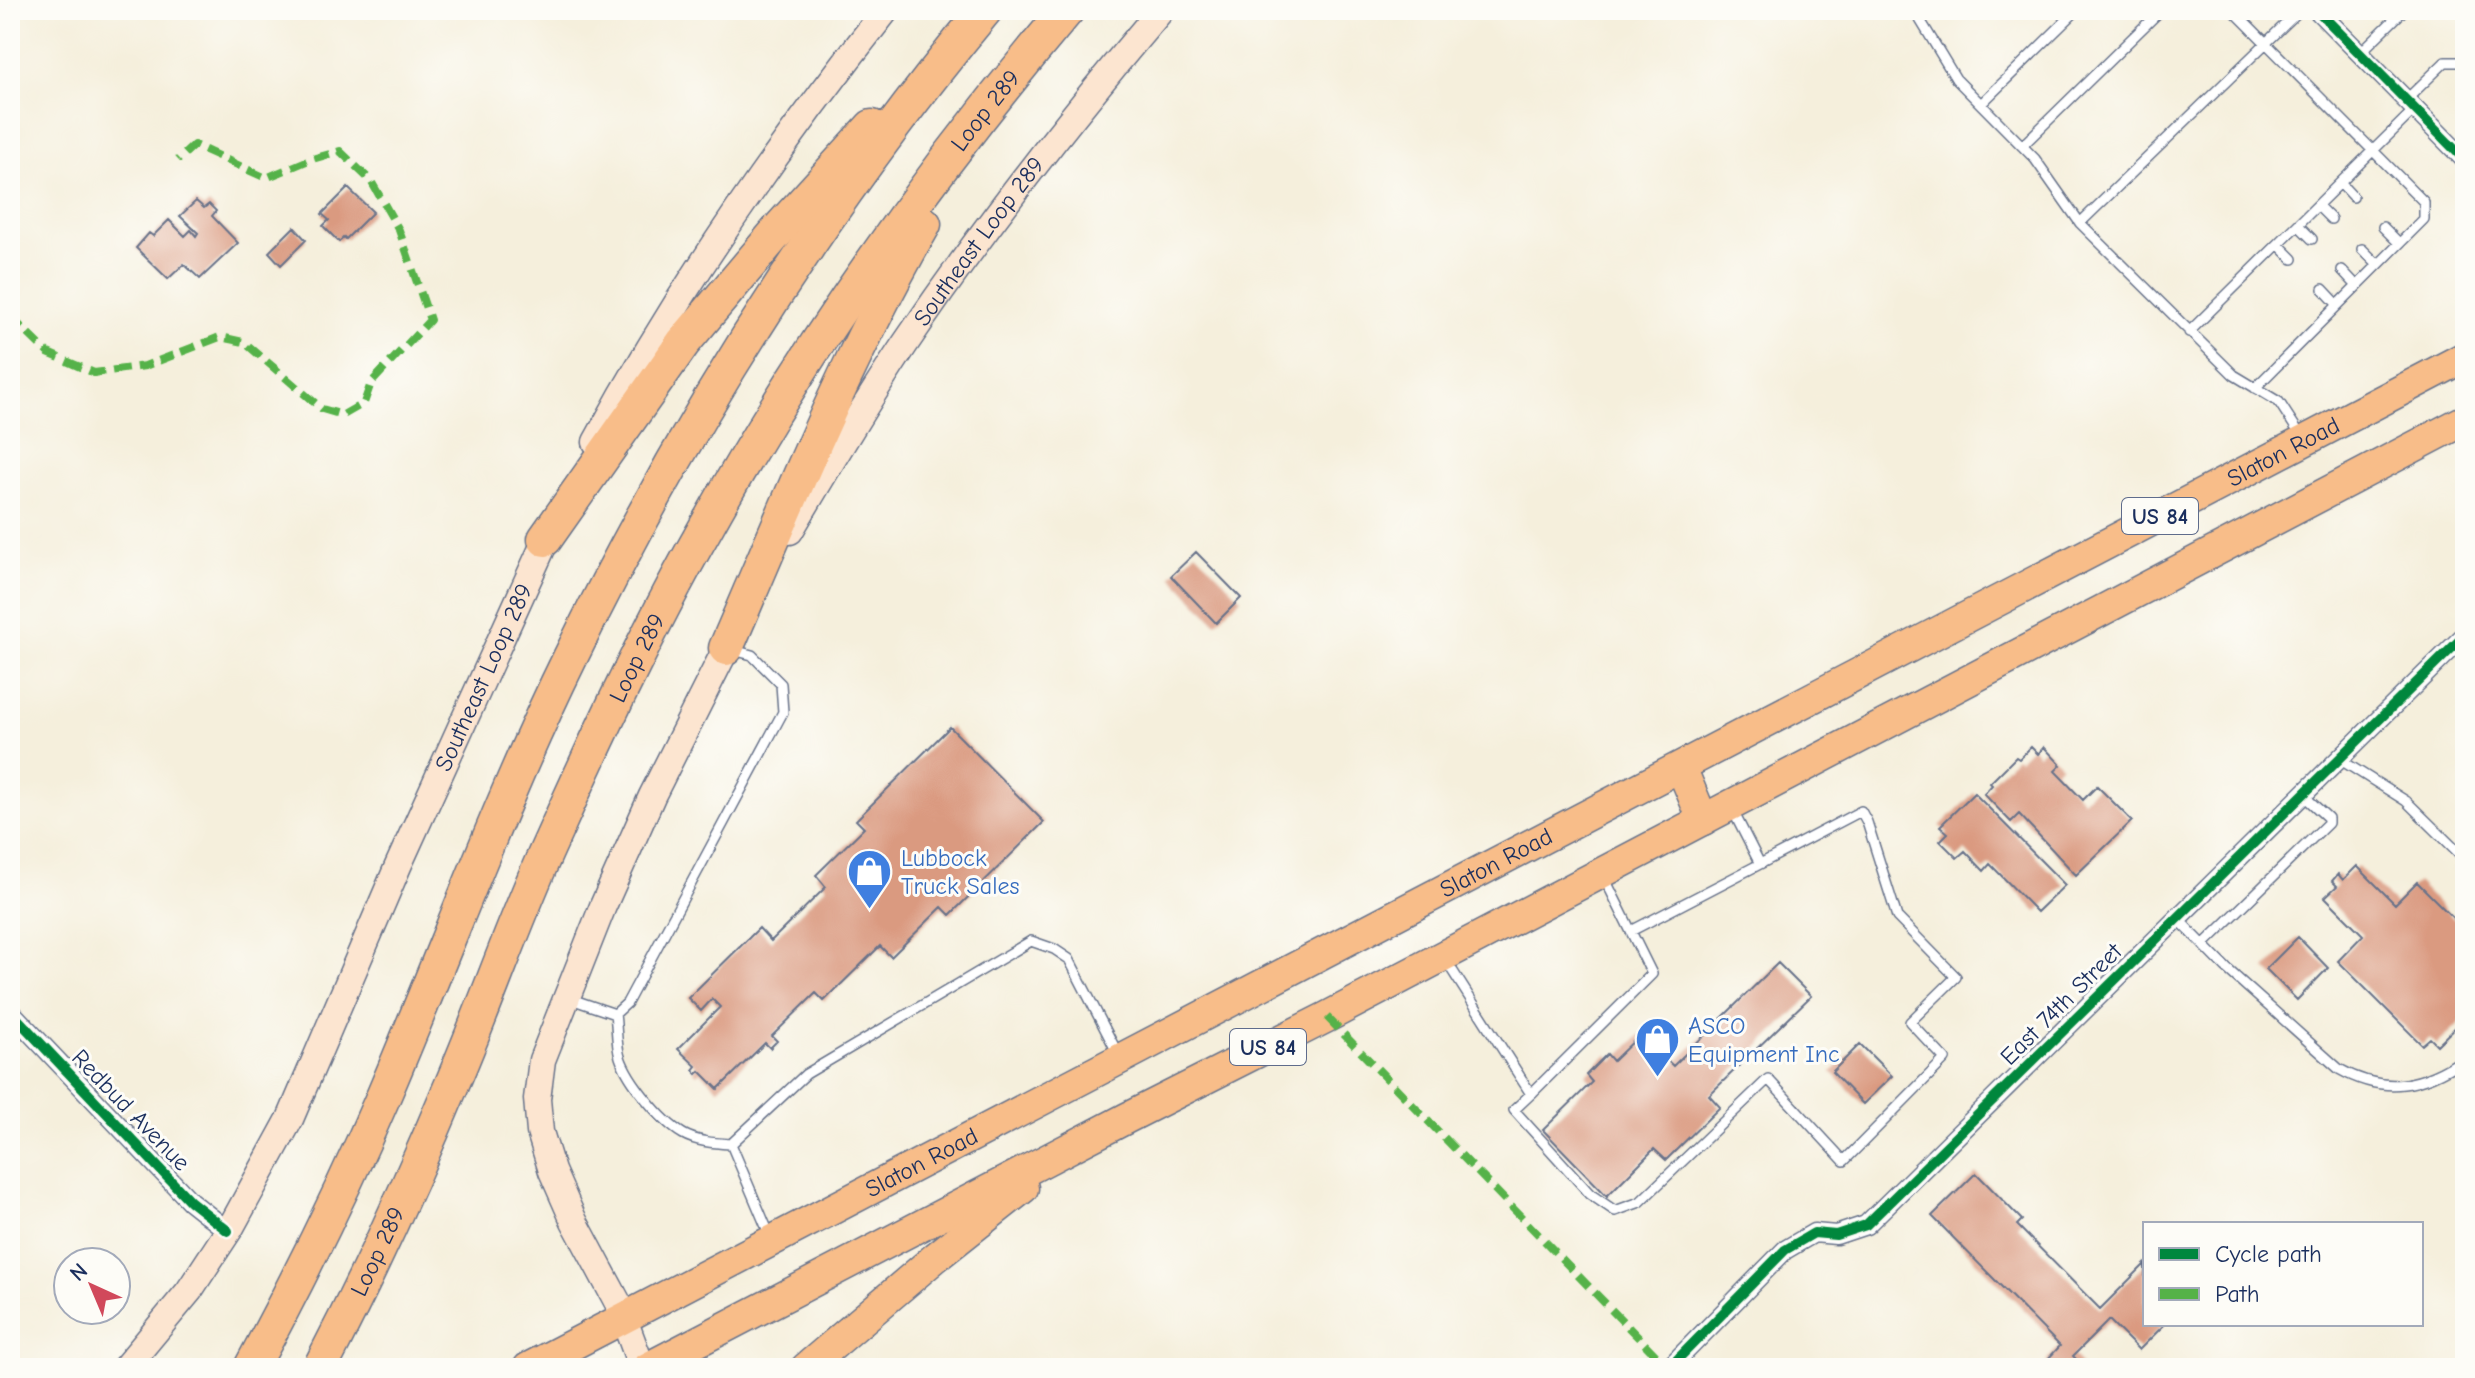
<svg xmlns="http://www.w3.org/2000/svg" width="2475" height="1378" viewBox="0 0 2475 1378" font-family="'Comic Neue',sans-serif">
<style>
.building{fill:#da9a80}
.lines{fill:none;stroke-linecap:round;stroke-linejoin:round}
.service-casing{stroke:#67728a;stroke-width:12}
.minor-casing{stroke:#67728a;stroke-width:21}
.secondary-casing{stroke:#67728a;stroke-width:29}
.trunk-casing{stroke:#67728a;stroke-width:33}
.motorway-casing{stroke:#67728a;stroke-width:37}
.service{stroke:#fff;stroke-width:9}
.minor{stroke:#fff;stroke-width:18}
.secondary{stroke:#fce5d0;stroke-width:26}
.trunk{stroke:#f8bd89;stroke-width:30}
.motorway{stroke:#f8bd89;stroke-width:34}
.quiet{stroke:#55b248;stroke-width:8;stroke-dasharray:16 8;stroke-linecap:butt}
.cycleway-casing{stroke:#fdfcf7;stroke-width:15}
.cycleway{stroke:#00873e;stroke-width:10}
.labels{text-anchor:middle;stroke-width:6;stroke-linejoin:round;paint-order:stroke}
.shield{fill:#fdfcf7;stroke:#5f6c8c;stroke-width:2}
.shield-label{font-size:22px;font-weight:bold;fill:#1b2f5e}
.street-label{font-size:24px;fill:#1b2f5e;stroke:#fdfcf7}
.shop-label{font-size:24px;fill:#366cbe;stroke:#fdfcf7;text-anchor:start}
</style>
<rect width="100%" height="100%" fill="#fdfcf7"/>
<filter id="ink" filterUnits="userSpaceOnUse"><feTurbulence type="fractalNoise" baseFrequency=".0125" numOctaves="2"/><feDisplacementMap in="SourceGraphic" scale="16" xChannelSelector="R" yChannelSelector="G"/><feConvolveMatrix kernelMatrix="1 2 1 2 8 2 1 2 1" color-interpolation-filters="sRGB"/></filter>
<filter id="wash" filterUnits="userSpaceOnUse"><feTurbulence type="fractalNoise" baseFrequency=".006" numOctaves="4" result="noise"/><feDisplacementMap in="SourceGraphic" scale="32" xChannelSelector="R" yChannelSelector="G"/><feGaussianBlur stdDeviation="1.8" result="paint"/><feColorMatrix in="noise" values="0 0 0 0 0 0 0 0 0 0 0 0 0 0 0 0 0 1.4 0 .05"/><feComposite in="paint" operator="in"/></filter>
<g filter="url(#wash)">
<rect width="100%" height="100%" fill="#f5efdc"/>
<g id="blocks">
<path class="building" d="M348,188L373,212L346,239L344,237L339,242L323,226L329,220L322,214Z
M196,201L204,208L209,204L216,211L212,216L238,243L200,279L184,264L168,279L136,248L149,233L153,236L169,220L185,236L191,230L196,236L198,233L180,216Z
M294,227L306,240L281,265L269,252Z
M1196,552L1241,598L1216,623L1171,576Z
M950,727L1044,822L950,915L942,907L891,957L880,946L824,1001L816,993L772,1036L777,1041L770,1048L765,1043L718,1089L700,1071L697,1074L693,1070L696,1066L678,1049L720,1007L712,999L701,1011L688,998L759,928L771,941L826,887L816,875L864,828L856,820Z
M2031,747L2038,754L2044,747L2061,765L2055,771L2083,800L2097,786L2132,821L2076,875L2019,814L2011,822L1984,794L1992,785L1990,783L2016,757L2019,759Z
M1974,793L2065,885L2037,912L1990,864L1984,871L1965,851L1957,858L1940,841L1948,833L1940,826Z
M2357,866L2395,904L2417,882L2465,930V1018L2437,1045L2430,1038L2422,1045L2338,961L2363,935L2325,897L2337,886L2332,881L2338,874L2343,880Z
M2298,937L2328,968L2297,1000L2266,969Z
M1778,963L1811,996L1709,1095L1720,1107L1666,1160L1654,1149L1607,1196L1543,1130L1592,1082L1586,1075L1607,1054L1613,1061L1641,1034L1673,1066Z
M1860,1044L1892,1076L1863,1104L1832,1072Z
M1976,1173L2022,1220L2017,1225L2100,1309L2145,1264V1324H2165L2139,1350L2109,1320L2073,1356L2081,1364L2077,1368H2053L2046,1361L2060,1346L1932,1216Z"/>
</g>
</g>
<g filter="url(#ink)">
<use href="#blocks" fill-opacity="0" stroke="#67728a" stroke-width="2"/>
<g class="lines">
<defs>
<path id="service" d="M1924,10L1919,18L1956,79L2035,159L2080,223L2234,375L2279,402L2303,439
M2233,10L2424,202V219L2255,388
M2360,53L2404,10
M2406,100L2445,62H2465
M1981,104L2077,10
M2022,146L2161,10
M2341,184L2353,197
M2318,206L2331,219
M2080,223L2300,10
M2299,226L2312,239
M2383,227L2399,243
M2279,245L2293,259
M2362,249L2378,265
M2342,270L2357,286
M2323,289L2338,305
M2189,332L2415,109
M2339,759L2406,801L2465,859
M2177,918L2226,968L2339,1069C2385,1095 2423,1087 2465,1058
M1631,931L1760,864
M2203,945L2328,823V818L2303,795
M1445,959L1531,1094L1514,1110L1590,1194L1615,1211L1640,1202L1768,1079L1844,1161L1945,1059L1910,1022L1956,977L1897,917L1867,822L1861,811L1760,864L1733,811
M568,998L615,1014L627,1003L783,712L781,684L752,655L733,650
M615,1014C617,1028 616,1044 620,1057C628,1081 661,1121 683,1134C697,1142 715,1143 731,1144L806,1074L1031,941L1054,949L1069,959L1119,1056
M1531,1094L1652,974L1603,875
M731,1144L770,1236"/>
<path id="minor" d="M2317,10L2465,160
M10,1011L190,1201L228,1231
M1669,1368L1785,1250L1814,1233L1836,1235L1866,1225L2465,635"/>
<g id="secondary">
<path d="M596,442C678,290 779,145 886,10"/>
<path id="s1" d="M790,531C827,468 865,404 905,344C984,227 1070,117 1161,10"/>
<path id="s2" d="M125,1368L189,1291L231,1227L290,1119L398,866L554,522"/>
<path d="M642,1368L618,1303L574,1221L552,1171L540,1132L537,1099L542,1060L603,906L652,796L735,631"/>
</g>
<g id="trunk">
<path d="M1681,767L1703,820"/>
<path id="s3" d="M528,1368L2465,357"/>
<path d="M647,1368L1127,1118L1327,1017L2465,420"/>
<path d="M806,1368L936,1257L1023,1188"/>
</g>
<g id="motorway">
<path d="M545,539L683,343L781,227L872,127"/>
<path d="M726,648C788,505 846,359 924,224"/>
<path d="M251,1368C299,1279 344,1188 384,1095C446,950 500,800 570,658C682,428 822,207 985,10"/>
<path id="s4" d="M320,1368C368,1276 412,1180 452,1084C485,1007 512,928 546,852C595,743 646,633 705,529C807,345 931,171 1067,10"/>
</g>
</defs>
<use href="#service" class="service-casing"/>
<use href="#minor" class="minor-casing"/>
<use href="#secondary" class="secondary-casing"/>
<use href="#trunk" class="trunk-casing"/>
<use href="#motorway" class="motorway-casing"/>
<use href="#service" class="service"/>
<use href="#minor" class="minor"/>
<use href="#secondary" class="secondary"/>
<use href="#trunk" class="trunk"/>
<use href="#motorway" class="motorway"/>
<path class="quiet" d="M11,317L48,353L94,373L145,366L220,337L244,342L322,409L343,415L364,403L371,383L430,320L399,230L371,181L340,151L309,160L266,178L194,145L178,160
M1327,1017L1668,1368"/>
<defs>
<path id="cycleway" d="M2317,10L2465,160
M10,1011L190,1201L228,1231
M1669,1368L1785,1250L1814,1233L1836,1235L1866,1225L2465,635"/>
</defs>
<use href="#cycleway" class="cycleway-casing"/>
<use href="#cycleway" class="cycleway"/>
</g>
</g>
<defs>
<symbol id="shop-pin" viewBox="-11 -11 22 30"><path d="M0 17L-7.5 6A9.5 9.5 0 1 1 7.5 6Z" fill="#3f7fe0" stroke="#fdfcf7"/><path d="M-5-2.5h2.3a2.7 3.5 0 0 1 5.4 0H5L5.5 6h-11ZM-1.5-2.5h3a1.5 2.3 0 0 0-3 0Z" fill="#fff"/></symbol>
</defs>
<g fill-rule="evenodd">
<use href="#shop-pin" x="844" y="846" width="51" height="69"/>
<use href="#shop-pin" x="1632" y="1014" width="51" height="69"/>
</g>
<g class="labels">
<g class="shield">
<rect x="2122" y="498" width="76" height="36" rx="6"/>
<rect x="1230" y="1029" width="76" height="36" rx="6"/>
</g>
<g class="shield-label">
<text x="2160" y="524">US 84</text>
<text x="1268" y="1055">US 84</text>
</g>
<g class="street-label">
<text dy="8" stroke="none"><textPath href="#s4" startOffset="1428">Loop 289</textPath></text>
<text dy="8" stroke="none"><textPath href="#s1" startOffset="346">Southeast Loop 289</textPath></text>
<text dy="8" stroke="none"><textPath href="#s3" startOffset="1980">Slaton Road</textPath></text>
<text dy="8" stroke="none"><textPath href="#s4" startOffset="778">Loop 289</textPath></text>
<text dy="8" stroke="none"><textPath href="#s2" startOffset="782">Southeast Loop 289</textPath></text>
<text dy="8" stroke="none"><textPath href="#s3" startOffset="1092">Slaton Road</textPath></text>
<text transform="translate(2061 1004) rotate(-45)" y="8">East 74th Street</text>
<text transform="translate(131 1110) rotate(46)" y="8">Redbud Avenue</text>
<text dy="8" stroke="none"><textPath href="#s3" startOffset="444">Slaton Road</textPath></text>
<text dy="8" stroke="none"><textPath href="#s4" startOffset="130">Loop 289</textPath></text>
</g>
<g class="shop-label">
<text x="901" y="866">Lubbock<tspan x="901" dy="28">Truck Sales</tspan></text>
<text x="1688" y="1034">ASCO<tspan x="1688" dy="28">Equipment Inc</tspan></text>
</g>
</g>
<rect width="2475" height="1378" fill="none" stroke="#fdfcf7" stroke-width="40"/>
<rect x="2143" y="1222" width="280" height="104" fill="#fdfcf7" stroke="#a3aaba" stroke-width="2"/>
<rect x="2159" y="1248" width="40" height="12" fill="#00873e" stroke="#a3aaba" stroke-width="2"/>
<text x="2215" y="1262" font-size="24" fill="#1b2f5e">Cycle path</text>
<rect x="2159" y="1288" width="40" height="12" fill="#55b248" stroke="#a3aaba" stroke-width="2"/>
<text x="2215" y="1302" font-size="24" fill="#1b2f5e">Path</text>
<g transform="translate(92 1286) rotate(316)"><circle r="38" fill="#fdfcf7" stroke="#a3aaba" stroke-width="2"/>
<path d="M0-6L14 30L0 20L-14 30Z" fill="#d1495b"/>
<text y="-12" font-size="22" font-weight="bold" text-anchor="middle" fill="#1b2f5e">N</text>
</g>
</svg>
